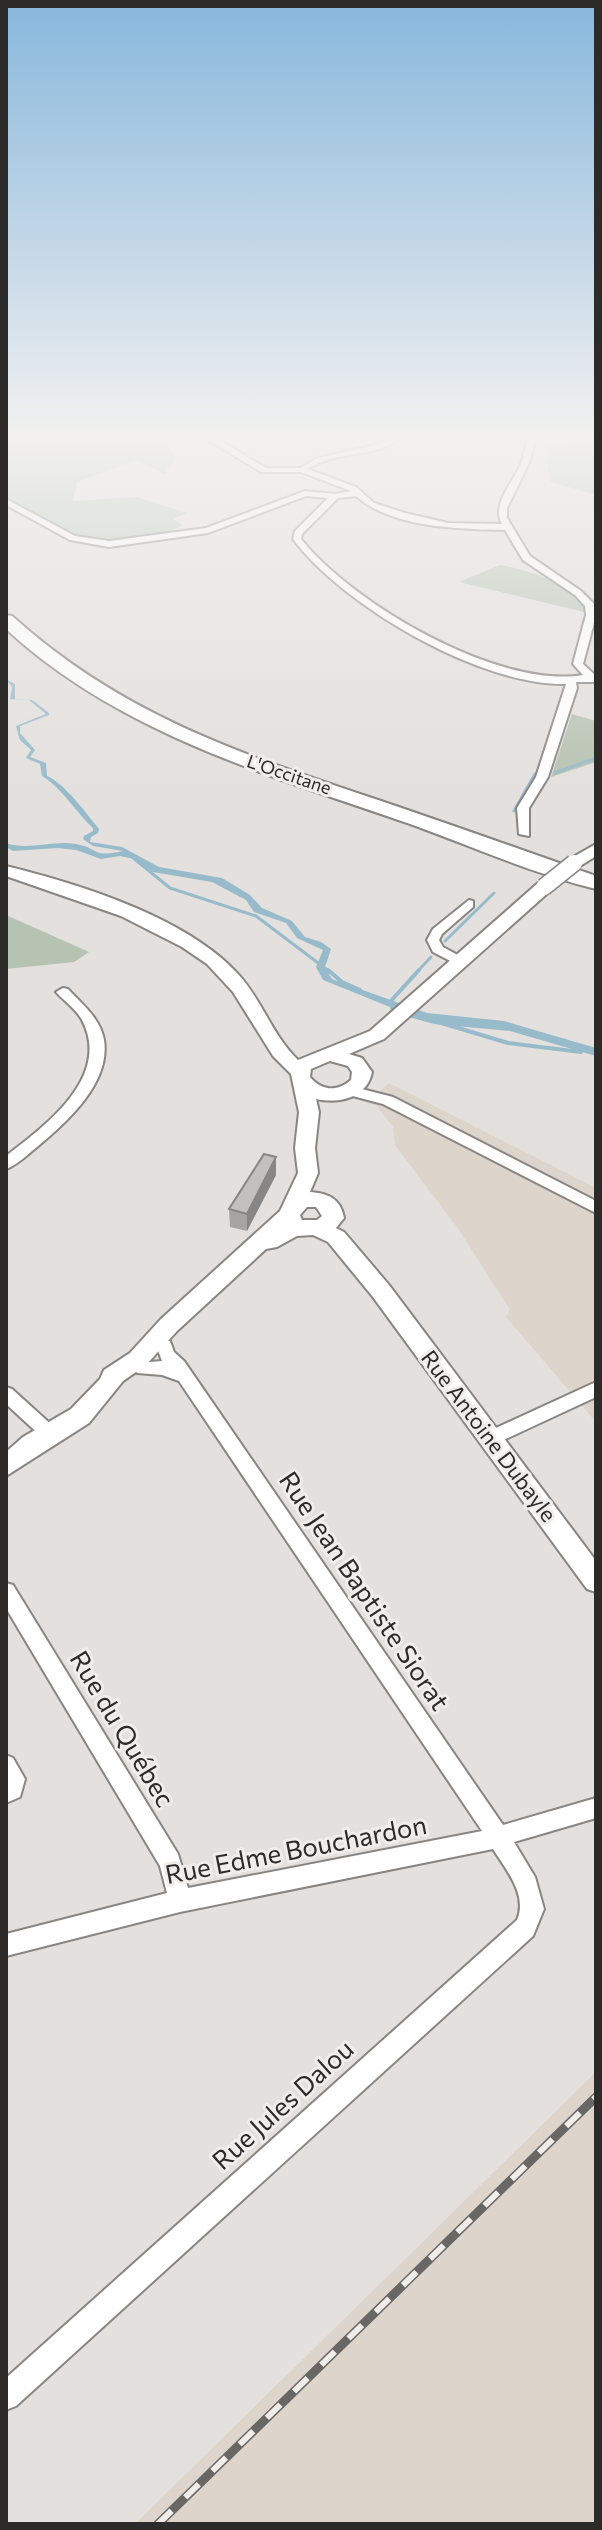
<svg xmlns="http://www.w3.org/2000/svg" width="602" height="2530" viewBox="0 0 602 2530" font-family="Commissioner,sans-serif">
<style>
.built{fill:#ddd5cc}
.green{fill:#b6c3b2}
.water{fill:#97bbca}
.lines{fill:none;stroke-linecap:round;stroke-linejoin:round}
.stream-far1{stroke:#97bbca;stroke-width:3}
.stream{stroke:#97bbca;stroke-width:4}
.street-casing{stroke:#888583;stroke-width:4}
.secondary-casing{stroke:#888583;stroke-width:4}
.highway-casing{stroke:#888583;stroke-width:4}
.street{fill:#fff;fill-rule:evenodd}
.secondary{fill:#fff;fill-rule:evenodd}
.highway{fill:#fff;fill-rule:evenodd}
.rail-casing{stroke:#696766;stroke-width:9}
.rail{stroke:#f0edea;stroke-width:6;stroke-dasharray:19;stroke-linecap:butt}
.secondary-bridge-casing{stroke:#888583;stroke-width:19;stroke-linecap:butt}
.secondary-bridge{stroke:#fff;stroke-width:16}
.wall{fill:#a7a4a2}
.shaded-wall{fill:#888684}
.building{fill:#c2bfbc;stroke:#888684;stroke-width:2}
.labels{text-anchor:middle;stroke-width:6;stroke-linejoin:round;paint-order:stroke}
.far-street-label{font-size:18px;fill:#2c2b2a;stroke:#f0edea}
.street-label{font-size:22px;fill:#2c2b2a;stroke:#f0edea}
.near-street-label{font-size:26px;fill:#2c2b2a;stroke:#f0edea}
</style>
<rect width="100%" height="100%" fill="#e3e0dd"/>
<path class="built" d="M389,1083L596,1188V1422L506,1317L510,1310L457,1227L395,1145L393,1127L377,1106L366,1103Z
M596,2072V2524H135Z"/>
<path class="green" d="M6,438H162L177,458L164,474L137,460L77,482L73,501L137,497L187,513L173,519L183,525C118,558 62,538 6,498Z
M572,438H596V495L551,482L548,472L549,446H573Z
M500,565C532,571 561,581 585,605L584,612L459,582Z
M572,714L596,721V762L551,777Z
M6,915L89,952L74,962L6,969Z"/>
<path class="water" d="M6,679L15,684V699L32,700L49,713V715L20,726V733L35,750L30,757L46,763L47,776C64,783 87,814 99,829L98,833L91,837L90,842L122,847L159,867L222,878L250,895L262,908L292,921L305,937L321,942L331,949L325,967L332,979L427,1013L504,1021L596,1048V1056L510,1031L434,1024L391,1012L390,1007L323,980L316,967L323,950L297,938L286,923L254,912L246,900L212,882L153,872L134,859L120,856L101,859L76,850L58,848L13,851L6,847V843C28,851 53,840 76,844C102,849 90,858 123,851L93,846L83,839L84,836L93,831V828C75,811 62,788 42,776L40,764L26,758L31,750L20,740L16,726L46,714L29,700L10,699L12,687Z"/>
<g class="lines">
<path class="stream-far1" d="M555,773L596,758
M514,811L535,774
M132,857L170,888L256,916L330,972
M445,941L494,893
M417,972L431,957"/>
<path class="stream" d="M328,970L342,982L360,990
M389,1003L419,970
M438,1022L508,1043L581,1052"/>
<defs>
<path id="street" d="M210,438H216L266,468H300L318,458L371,446L391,438H400C375,459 335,450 308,469L356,487L374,503L405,513L448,523L502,524C491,505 513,482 521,464C524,455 526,446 528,438H536L529,463L507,508V518L530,556L581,591L595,605L596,615L583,664L596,676V682H576L577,688L548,777L529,808V836L519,834L517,808L536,777L566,684C481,686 343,606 293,539L295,531L328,498L306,496L208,533L109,547L70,540L6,505V499L75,536L109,541L206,528L305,491L335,494L351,491L301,472H261L210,441ZM356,496C392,528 459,529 505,530L523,560L575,595L585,606L586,615L573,664L583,675C498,689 353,604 301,539L302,534L338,498Z
M469,900L473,901V907L442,934L439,940L443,947L465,959L466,962L460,966L433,952L427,940L433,929Z
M63,988L68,989C82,1004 100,1018 104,1040C111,1083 66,1123 37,1147C27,1155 17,1165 6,1169V1156C45,1126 112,1077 82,1020C76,1009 64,1001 56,992Z
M350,1086L393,1097L596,1201V1213L383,1104L345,1094L343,1091Z
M164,1339L170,1341L174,1352L184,1361L503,1825L596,1798V1818L514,1842L535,1877L544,1909L533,1936L16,2406L6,2410V2378L517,1920C528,1895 506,1870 493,1849L180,1912L6,1956V1934L167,1893L160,1866L6,1608V1583L13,1585L178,1854L188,1888L482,1831L179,1381L162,1375L137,1373L134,1368L137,1363L162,1361L156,1345L158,1341Z
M596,1382V1397L497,1443L491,1445L485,1443L482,1438L485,1433Z
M6,1387L12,1389L55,1428L58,1433L55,1438L49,1440L43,1438L6,1404Z
M6,1755L13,1758L25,1779L20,1797L6,1803Z"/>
<path id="secondary" d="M596,844V856L580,866H568L566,863L568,860Z
M6,866C79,884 186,917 238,974C262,1000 272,1035 298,1060L370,1031L538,883H550L552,887L550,891L384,1039L349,1054L362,1058L372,1072C367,1098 339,1104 316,1099L319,1112L315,1148L318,1173L310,1192C328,1193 341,1199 344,1218L336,1228L344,1232L389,1285L596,1561V1592L587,1589L373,1297L328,1242L313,1235L297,1236L277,1247L266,1249L177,1331L146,1365L123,1381L89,1423L6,1476V1452L23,1437L71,1409L100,1379L104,1370L130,1353L161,1319L280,1211L298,1173L295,1148L299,1112L291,1074L273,1056L233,992L207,964L182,947L121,916L6,876ZM330,1061L348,1066L352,1072L351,1080C337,1092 322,1091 310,1077L311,1069ZM307,1207H316L322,1216L317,1220H302L300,1215Z"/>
<path id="highway" d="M6,615L12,616C124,717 244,755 384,802C455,826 525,851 596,876V889C534,874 473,847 413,825C269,775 120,734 6,629Z"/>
</defs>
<use href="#street" class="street-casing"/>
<use href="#secondary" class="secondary-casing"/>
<use href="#highway" class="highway-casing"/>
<use href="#street" class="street"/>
<use href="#secondary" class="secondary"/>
<use href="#highway" class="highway"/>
<defs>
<path id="rail" d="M158,2524L596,2097"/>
</defs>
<use href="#rail" class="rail-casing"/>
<use href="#rail" class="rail"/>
<defs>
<path id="secondary-bridge" d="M544,887L574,863"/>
</defs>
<use href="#secondary-bridge" class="secondary-bridge-casing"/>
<use href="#secondary-bridge" class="secondary-bridge"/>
</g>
<path class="wall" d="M276,1157V1175L247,1231L230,1227L229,1209Z"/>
<path class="shaded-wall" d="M276,1157V1175L247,1231V1214Z"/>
<path class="building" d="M264,1154L276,1157L247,1214L229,1209Z"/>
<linearGradient id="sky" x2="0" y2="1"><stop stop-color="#87b7dc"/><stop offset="0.55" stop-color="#f2f1f0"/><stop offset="1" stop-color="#f2f1f0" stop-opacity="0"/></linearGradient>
<rect width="602" height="792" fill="url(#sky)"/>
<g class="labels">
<g class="far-street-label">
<text transform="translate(289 775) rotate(19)" y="6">L'Occitane</text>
</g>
<g class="street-label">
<text transform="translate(489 1436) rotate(53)" y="8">Rue Antoine Dubayle</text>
</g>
<g class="near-street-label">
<text transform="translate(364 1591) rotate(56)" y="9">Rue Jean Baptiste Siorat</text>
<text transform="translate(122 1729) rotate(59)" y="9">Rue du Québec</text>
<text transform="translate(296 1850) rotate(-11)" y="9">Rue Edme Bouchardon</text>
<text transform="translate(283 2105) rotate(-42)" y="9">Rue Jules Dalou</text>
</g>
</g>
<rect width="602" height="2530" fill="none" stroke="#2c2b2a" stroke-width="16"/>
</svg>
